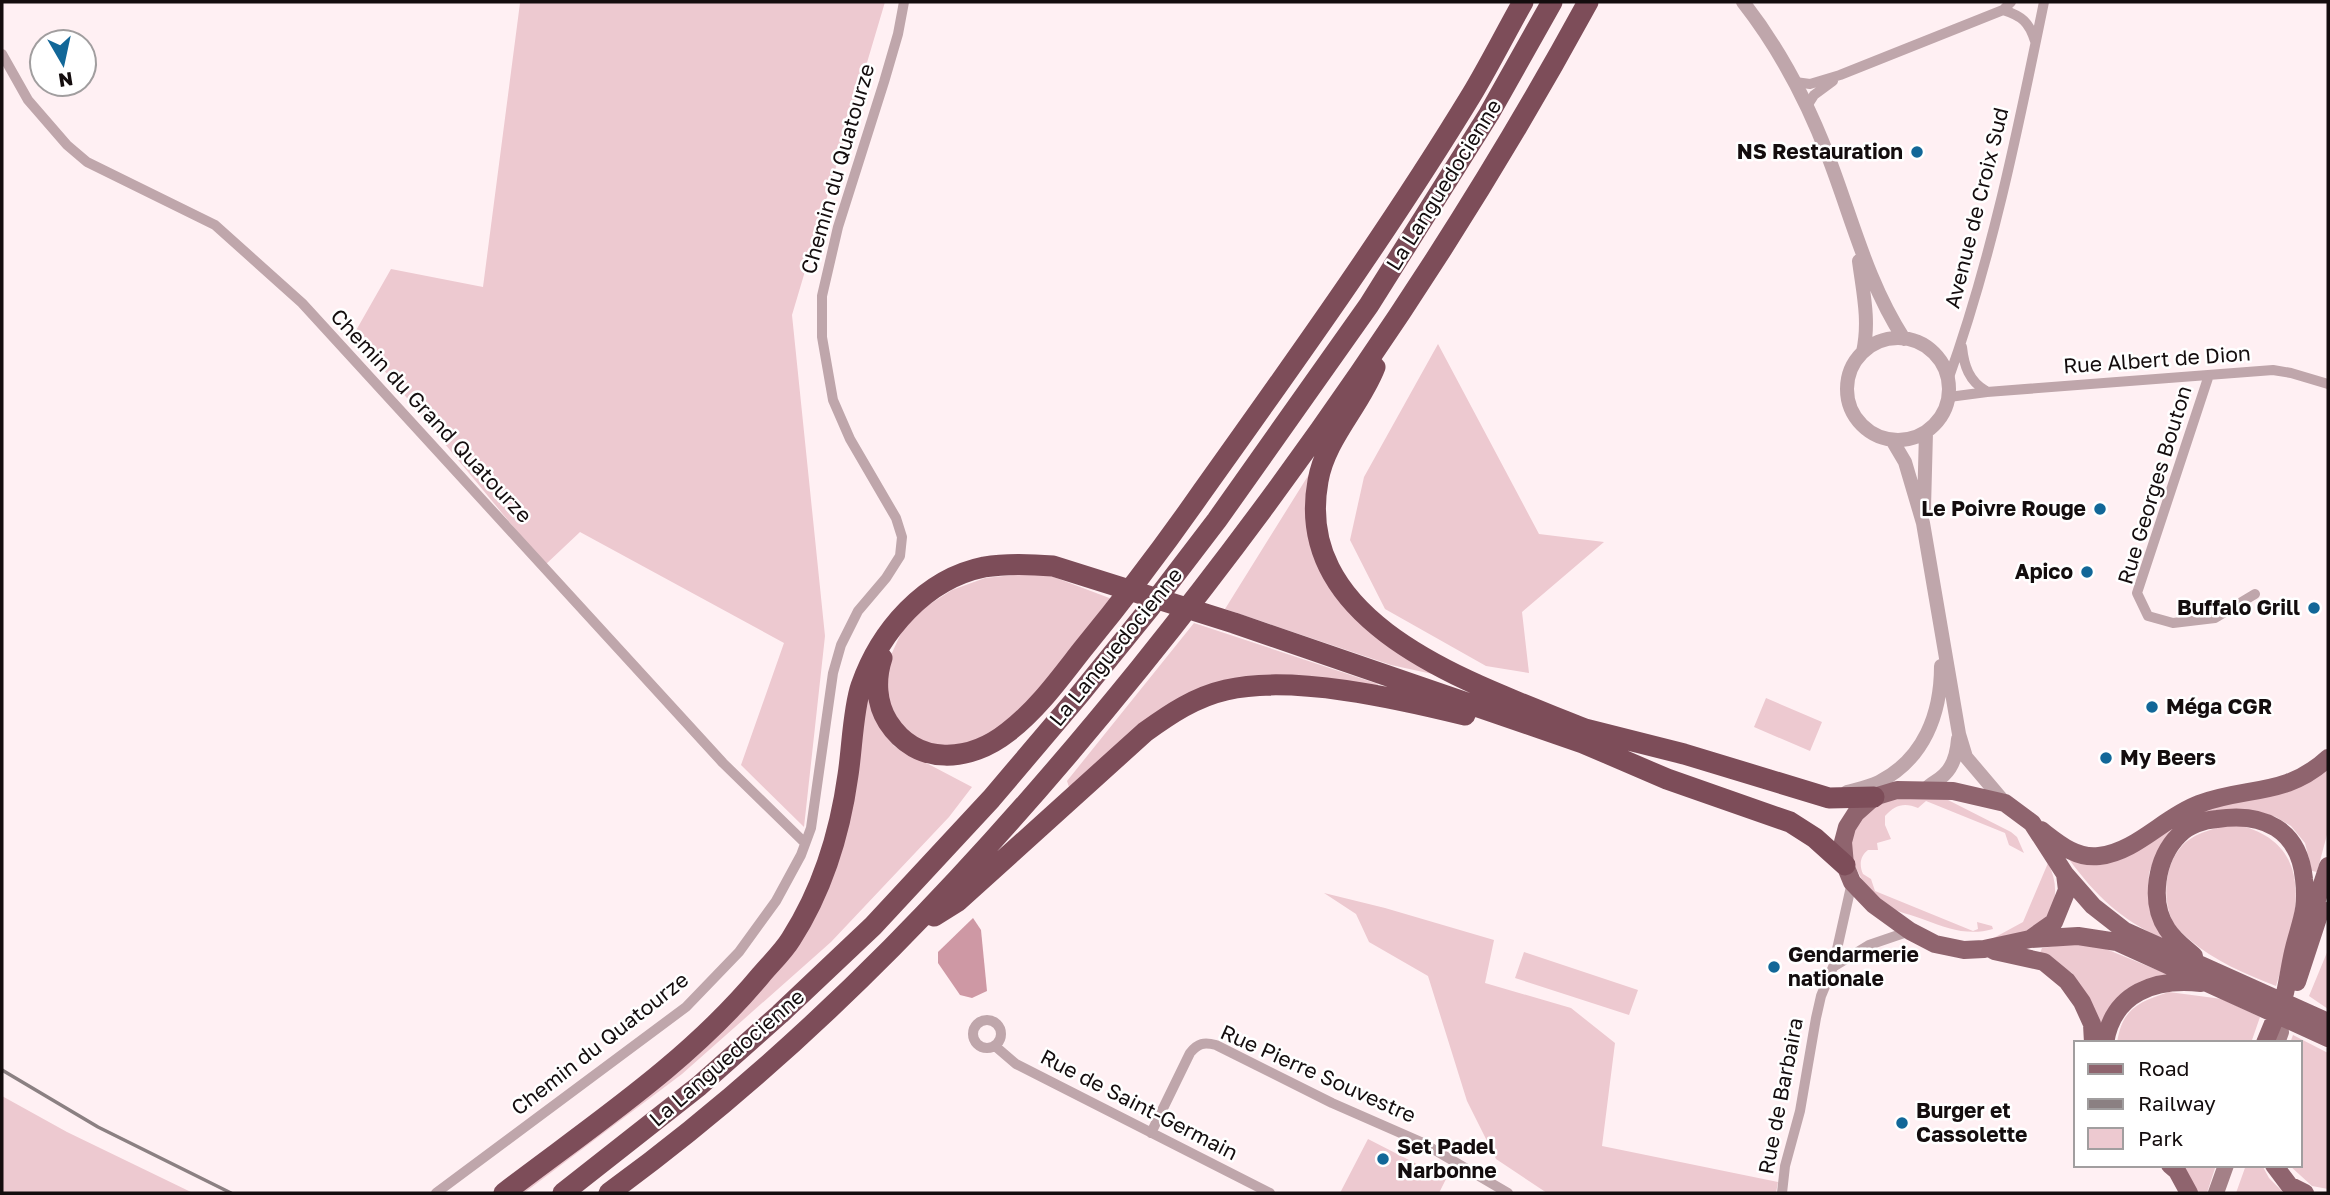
<svg xmlns="http://www.w3.org/2000/svg" width="2330" height="1195" viewBox="0 0 2330 1195" font-family="'Golos Text',sans-serif">
<style>
.green{fill:#edc9d0}
.water{fill:#ce98a4}
.lines{fill:none;stroke-linecap:round;stroke-linejoin:round}
.minor{stroke:#bfa6ab;stroke-width:10}
.tertiary{stroke:#bfa6ab;stroke-width:14}
.secondary{stroke:#a48087;stroke-width:16}
.primary{stroke:#8f646e;stroke-width:18}
.motorway{stroke:#7d4d59;stroke-width:21}
.rail{stroke:#8b8082;stroke-width:3.5}
.poi-dot{fill:#126798;stroke:#fff;stroke-width:2.5}
.labels{text-anchor:middle;stroke-width:5;stroke-linejoin:round;paint-order:stroke}
.poi-label{font-size:21px;font-weight:bold;fill:#140d0e;stroke:#fff;text-anchor:start}
.street-label{font-size:21px;fill:#140d0e;stroke:#fff}
</style>
<rect width="100%" height="100%" fill="#fff0f3"/>
<path class="green" d="M513,2H885L792,315L825,636L804,827L741,765L784,643L580,532L545,565L354,334L391,269L483,287L520,3Z
M1438,344L1539,534L1604,542L1522,612L1529,673L1486,666L1385,609L1350,540L1364,477Z
M1316,463L1328,578L1437,675L1391,665L1225,609Z
M1023,574L1051,576L1112,599L1018,714L978,742L942,748L905,733L885,694L886,666L902,631L922,609L952,590L985,578Z
M1194,623L1378,684L1377,688L1242,681L1069,787L1067,781Z
M867,679L878,724L894,746L972,787L949,817L831,942L682,1074L524,1193H513L670,1071L822,895Z
M1766,698L1822,722L1810,751L1754,727Z
M2328,765V831L2317,872L2312,871L2305,843L2291,826L2276,817L2256,811L2223,810L2156,855L2149,873L2148,894L2150,911L2163,939C2120,919 2096,896 2068,858L2087,862L2173,823Z
M1912,795L1936,796L1948,800L2011,832L2017,837L2024,853L2009,845L2005,833L1926,801L1918,808C1904,802 1895,805 1885,816V825L1891,839L1877,843L1878,850H1868C1860,856 1859,865 1863,874L1871,879L1875,891L1973,931L1978,929L1977,922L1992,926L1993,929C1969,936 1948,929 1925,920C1913,915 1895,912 1885,904C1855,880 1833,837 1871,808C1882,800 1899,798 1912,795Z
M2235,824C2323,844 2295,923 2276,986C2246,974 2214,961 2190,940C2184,935 2174,926 2172,920C2162,898 2165,865 2181,847C2194,832 2216,828 2235,824Z
M2048,863C2062,890 2056,921 2024,932C2013,936 2001,938 1990,940L2023,922Z
M1324,893L1385,908L1494,940L1485,983L1571,1008L1615,1043L1602,1146L1778,1182L1776,1193H1547L1496,1159L1467,1101L1428,976L1369,942L1356,914Z
M2083,942L2106,949L2167,974C2128,987 2119,986 2102,1026L2072,973L2040,953L2042,948Z
M2328,950V1009L2309,996Z
M1524,952L1638,990L1629,1015L1515,978Z
M2169,992L2222,999L2260,1017L2251,1043H2117C2122,1008 2139,1002 2169,992Z
M2293,1035L2328,1053V1189L2312,1186L2289,1165H2300V1043H2290Z
M2,1096L67,1132L193,1193H2Z
M1368,1139L1446,1179L1439,1193H1340Z
M2183,1165H2216L2207,1193H2197Z
M2246,1165H2262L2269,1178L2284,1193H2236Z"/>
<path class="water" d="M973,918L981,930L987,991L972,998L960,995L938,963V952Z"/>
<g class="lines">
<path class="minor" d="M2003,10C2022,16 2029,22 2035,41
M2,54L28,100L67,145L87,162L215,225L302,303L723,763L805,843
M1795,82L1810,84L1840,75L2003,10L2011,2
M1807,106L1814,95L1833,81
M1962,347C1964,366 1969,381 1986,391
M2209,375L2137,593L2148,616L2173,623L2215,618L2255,594
M1948,380C1992,258 2018,129 2044,2
M1949,397L1987,392L2273,370L2291,373L2328,384
M1833,967L1869,945L1910,931
M973 1034a14 14 0 1 1 28 0a14 14 0 1 1-28 0Z
M995,1046L1016,1064L1270,1193
M1151,1133L1190,1053C1198,1043 1204,1042 1216,1045L1332,1103L1421,1142L1508,1193
M436,1193L686,1007L739,952L776,901L801,855L811,828L833,673L841,645L858,611L886,578L900,556L902,537L896,518L850,439L833,400L822,337V296L838,227L884,82L898,34L904,2
M1782,1193L1785,1166L1800,1111L1816,1018L1821,996L1833,967L1852,882"/>
<path class="tertiary" d="M1743,2C1779,48 1807,101 1828,156C1852,218 1867,282 1904,339
M1859,261C1863,292 1870,321 1863,352
M1847 389a51 51 0 1 1 102 0a51 51 0 1 1-102 0Z
M1892,440L1905,462L1923,523L1959,734L1966,757L2005,803
M1924,508L1926,432
M1926,789C1931,783 1938,781 1944,775C1954,766 1957,752 1958,739
M1847,792C1858,789 1869,787 1879,782C1924,759 1941,714 1941,666"/>
<path class="secondary" d="M2277,1043L2281,1032
M2216,1193L2226,1165"/>
<path class="primary" d="M2041,830C2058,843 2076,859 2099,856C2136,852 2164,817 2199,804C2247,786 2286,797 2328,758
M2311,918L2328,866
M2030,939L2054,922L2067,890L2065,874
M1994,951L2044,962L2067,981L2082,1002L2092,1024L2093,1043
M2194,956C2185,948 2174,940 2167,929C2149,902 2156,858 2179,835C2188,825 2204,820 2217,819C2263,812 2299,829 2304,879C2308,911 2300,922 2293,952C2290,965 2288,980 2285,993
M2297,982L2321,909
M2328,1022L2125,931L2093,906L2065,874L2032,823L2005,803L1953,791L1897,790L1874,797L1856,813L1847,827L1843,842L1845,865L1852,882L1874,905L1910,931L1935,944L1964,950L1984,949L2030,939L2078,936L2117,942L2328,1038
M2105,1043C2113,992 2156,978 2201,983
M2265,1043L2281,1004
M2170,1165L2177,1171L2189,1193
M2274,1165L2289,1185L2305,1193"/>
<path class="motorway" d="M1375,367C1360,406 1325,439 1318,481C1291,628 1480,686 1585,729
M882,658C875,679 876,703 888,722C917,767 970,762 1008,732C1037,710 1060,678 1082,650C1123,600 1162,549 1199,496C1293,364 1388,232 1472,94C1490,64 1506,32 1523,2
M1573,726L1684,754L1829,798L1874,797
M934,916L958,901L1145,732C1170,714 1195,697 1226,690C1291,674 1400,699 1465,715
M504,1193C593,1125 689,1062 761,975C771,963 783,952 791,939C823,889 840,833 848,775C852,750 853,709 861,686C880,631 925,579 984,567C1007,563 1030,564 1053,566L1234,623L1583,743L1667,779L1790,822L1815,838L1845,865
M563,1193L699,1086L780,1014L873,926L991,799L1080,694L1149,609L1217,520L1369,305L1489,114L1552,2
M609,1193C811,1046 983,862 1140,668C1308,459 1460,237 1588,2"/>
<path class="rail" d="M2,1070L98,1127L231,1193"/>
</g>
<g class="poi-dot">
<circle cx="1917" cy="152" r="7"/>
<circle cx="2100" cy="509" r="7"/>
<circle cx="2087" cy="572" r="7"/>
<circle cx="2314" cy="608" r="7"/>
<circle cx="2152" cy="707" r="7"/>
<circle cx="2106" cy="758" r="7"/>
<circle cx="1774" cy="967" r="7"/>
<circle cx="1902" cy="1123" r="7"/>
<circle cx="1383" cy="1159" r="7"/>
</g>
<g class="labels">
<g class="poi-label">
<text x="1903" y="159" text-anchor="end">NS Restauration</text>
<text x="2086" y="516" text-anchor="end">Le Poivre Rouge</text>
<text x="2073" y="579" text-anchor="end">Apico</text>
<text x="2300" y="615" text-anchor="end">Buffalo Grill</text>
<text x="2166" y="714">Méga CGR</text>
<text x="2120" y="765">My Beers</text>
<text x="1788" y="962">Gendarmerie<tspan x="1788" dy="24">nationale</tspan></text>
<text x="1916" y="1118">Burger et<tspan x="1916" dy="24">Cassolette</tspan></text>
<text x="1397" y="1154">Set Padel<tspan x="1397" dy="24">Narbonne</tspan></text>
</g>
<g class="street-label">
<text transform="translate(838 169) rotate(-74)" y="7">Chemin du Quatourze</text>
<text transform="translate(1444 185) rotate(-58)" y="7">La Languedocienne</text>
<text transform="translate(1977 208) rotate(-76)" y="7">Avenue de Croix Sud</text>
<text transform="translate(2157 360) rotate(-4)" y="7">Rue Albert de Dion</text>
<text transform="translate(431 416) rotate(47)" y="7">Chemin du Grand Quatourze</text>
<text transform="translate(2155 485) rotate(-73)" y="7">Rue Georges Bouton</text>
<text transform="translate(1116 647) rotate(-51)" y="7">La Languedocienne</text>
<text transform="translate(600 1044) rotate(-38)" y="7">Chemin du Quatourze</text>
<text transform="translate(727 1058) rotate(-41)" y="7">La Languedocienne</text>
<text transform="translate(1318 1074) rotate(24)" y="7">Rue Pierre Souvestre</text>
<text transform="translate(1781 1096) rotate(-79)" y="7">Rue de Barbaira</text>
<text transform="translate(1139 1105) rotate(27)" y="7">Rue de Saint-Germain</text>
</g>
</g>
<rect width="2330" height="1195" fill="none" stroke="#140d0e" stroke-width="7"/>
<rect x="2074" y="1041" width="228" height="126" fill="#ffffff" stroke="#a19e9f" stroke-width="2"/>
<rect x="2088" y="1064" width="35" height="10" fill="#8f646e" stroke="#a19e9f" stroke-width="2"/>
<text x="2138" y="1076" font-size="21" fill="#140d0e">Road</text>
<rect x="2088" y="1099" width="35" height="10" fill="#8b8082" stroke="#a19e9f" stroke-width="2"/>
<text x="2138" y="1111" font-size="21" fill="#140d0e">Railway</text>
<rect x="2088" y="1128" width="35" height="21" fill="#edc9d0" stroke="#a19e9f" stroke-width="2"/>
<text x="2138" y="1146" font-size="21" fill="#140d0e">Park</text>
<g transform="translate(63 63) rotate(171)"><circle r="33" fill="#ffffff" stroke="#a19e9f" stroke-width="2"/>
<path d="M0-5L12 26L0 18L-12 26Z" fill="#126798"/>
<text y="-10" font-size="19" font-weight="bold" text-anchor="middle" fill="#140d0e">N</text>
</g>
</svg>
